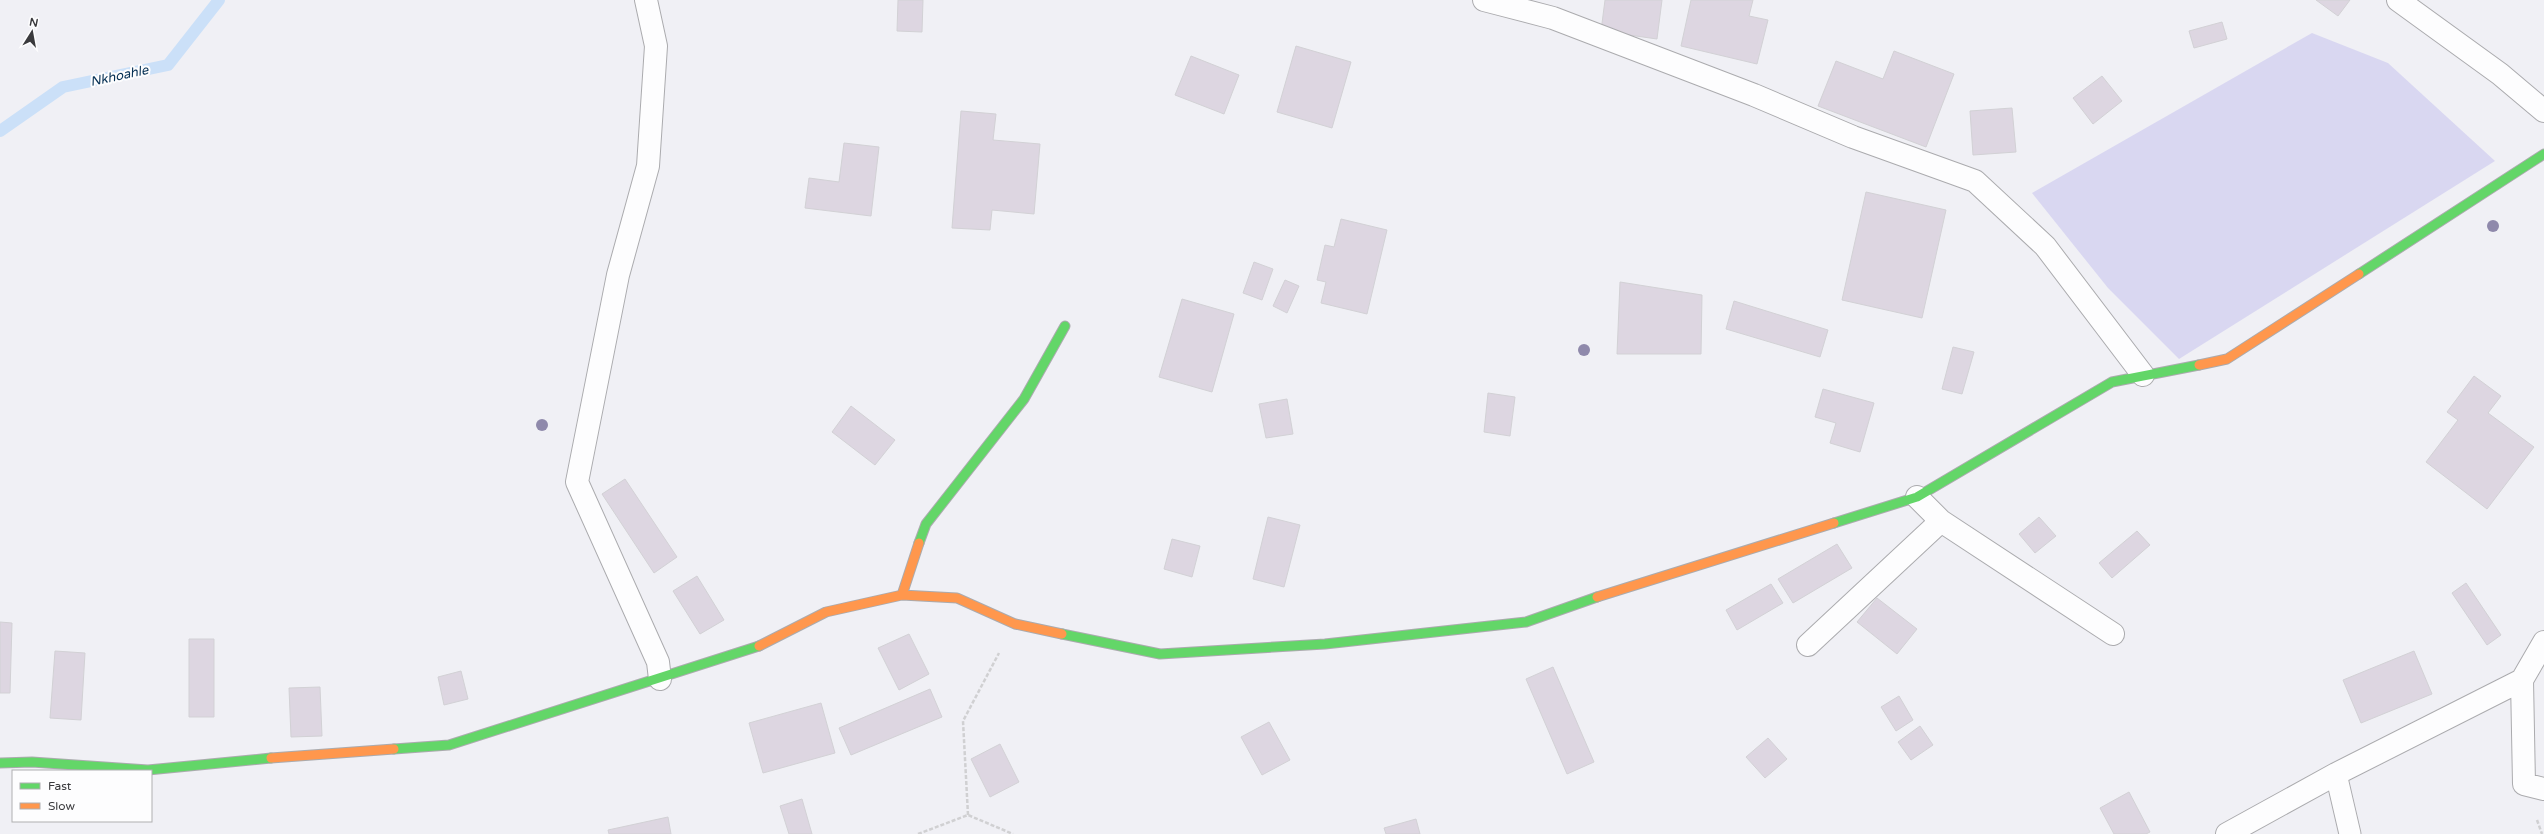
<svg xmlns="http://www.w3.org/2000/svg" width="2544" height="834" viewBox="0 0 2544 834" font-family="'Varela Round',sans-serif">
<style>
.green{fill:#d9d7f1}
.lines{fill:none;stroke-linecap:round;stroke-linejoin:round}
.stream{stroke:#cbe0f8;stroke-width:12}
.building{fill:#ddd6e1;stroke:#d2d1d5}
.lane-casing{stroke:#ababae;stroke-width:23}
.street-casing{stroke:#ababae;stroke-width:24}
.fast-casing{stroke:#ababae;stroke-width:11}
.slow-casing{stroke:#ababae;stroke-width:11}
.path{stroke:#d0d0d2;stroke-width:2.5;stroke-dasharray:4 2;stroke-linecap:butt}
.lane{stroke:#fdfdfe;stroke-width:21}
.street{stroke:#fdfdfe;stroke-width:22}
.fast{stroke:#63d668;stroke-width:9}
.slow{stroke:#ff974d;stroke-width:9}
.tree{fill:#8f89ab}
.labels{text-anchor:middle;stroke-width:4;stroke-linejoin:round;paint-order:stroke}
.water-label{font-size:13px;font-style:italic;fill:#053054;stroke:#fdfdfe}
</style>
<rect width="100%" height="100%" fill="#f0f0f5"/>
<path class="green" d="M2312,33L2388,63L2495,161L2179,359L2108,288L2032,193Z"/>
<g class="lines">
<path class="stream" d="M0,131L63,87L168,65L219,0"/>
</g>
<path class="building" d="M898,0H923L922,32L897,31Z
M1605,0H1662L1657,39L1601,31Z
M1691,0H1753L1749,16L1768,20L1757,64L1681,46Z
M2316,0H2350L2338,16Z
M2222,22L2227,39L2194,48L2189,31Z
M1296,46L1351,62L1332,128L1277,112Z
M1894,51L1954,74L1926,147L1818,106L1836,61L1883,79Z
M1191,56L1239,75L1224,114L1175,95Z
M2102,76L2122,101L2093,124L2073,98Z
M2012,108L2016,152L1973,155L1970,111Z
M961,111L996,114L993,140L1040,144L1034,214L992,210L990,230L952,228Z
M844,143L879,147L871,216L805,208L809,178L839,182Z
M1866,192L1946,210L1922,318L1842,300Z
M1341,219L1387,230L1367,314L1321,303L1326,282L1317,280L1325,245L1334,247Z
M1254,262L1273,269L1262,300L1243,293Z
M1285,280L1299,286L1287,313L1273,306Z
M1620,282L1702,295L1701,354H1617Z
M1182,299L1234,314L1212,392L1159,377Z
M1734,301L1828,330L1820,357L1726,329Z
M1953,347L1974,352L1962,394L1942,389Z
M2474,376L2501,396L2488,413L2534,447L2487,509L2426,462L2458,420L2447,412Z
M1823,389L1874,403L1860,452L1830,443L1836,423L1815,417Z
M1488,393L1515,397L1510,436L1484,432Z
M1287,399L1293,434L1266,438L1259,404Z
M851,406L895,440L875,465L832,432Z
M625,479L677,557L654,573L602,494Z
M1268,517L1300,525L1284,587L1253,579Z
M2039,517L2056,536L2035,553L2019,534Z
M2137,531L2150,545L2112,578L2099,563Z
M1172,539L1200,546L1192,577L1164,569Z
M1837,544L1852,568L1793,603L1778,579Z
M697,576L724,620L700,634L673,591Z
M2466,583L2501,635L2487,645L2452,593Z
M1771,584L1783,603L1737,630L1726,610Z
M1877,598L1917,629L1897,654L1857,622Z
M0,622L12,623L10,693H0Z
M909,634L929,674L899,690L878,648Z
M189,639H214V717H189Z
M55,651L85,653L81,720L50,718Z
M2414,651L2432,694L2361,723L2343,680Z
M1553,667L1594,762L1567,774L1526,679Z
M461,671L468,699L444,705L438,677Z
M320,687L322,736L291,737L289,688Z
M930,689L942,717L851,755L839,728Z
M1899,696L1913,720L1896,731L1881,707Z
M821,703L835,753L763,773L749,723Z
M1269,722L1290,760L1262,775L1241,737Z
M1920,726L1933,745L1911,760L1898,742Z
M1768,738L1787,759L1765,778L1746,757Z
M1000,744L1019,782L990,797L971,759Z
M2129,792L2150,832L2146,834H2114L2100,808Z
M802,799L812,834H789L780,806Z
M668,817L671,834H609L608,830Z
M1416,819L1420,834H1386L1384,828Z"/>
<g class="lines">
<defs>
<path id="lane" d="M2336,774L2350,834"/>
<path id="street" d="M646,0L656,46L648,166L618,275L577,482L658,662L660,679
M1484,0L1553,18L1754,95L1853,137L1975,181L2045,246L2143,375
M2398,0L2500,74L2544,111
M1941,521L2113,634
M1808,645L1941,521L1917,497
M2522,680L2524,784L2544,789
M2227,834L2336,774L2522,680L2544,642"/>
<path id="fast" d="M2359,274L2544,154
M1834,523L1917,497L2112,382L2199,365
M919,543L926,524L1024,399L1065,326
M1062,634L1160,654L1325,644L1526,622L1597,597
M394,749L449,745L759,646
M0,763L32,762L148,770L271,758"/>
<path id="slow" d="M2199,365L2227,359L2359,274
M919,543L902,595L957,598L1015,624L1062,634
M1597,597L1834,523
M759,646L826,612L902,595
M271,758L394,749"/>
</defs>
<use href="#lane" class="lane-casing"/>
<use href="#street" class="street-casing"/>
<use href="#fast" class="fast-casing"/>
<use href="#slow" class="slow-casing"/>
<path class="path" d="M968,815L963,721L999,653
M2537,820L2542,834
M918,834L968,815L1013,834"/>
<use href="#lane" class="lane"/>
<use href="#street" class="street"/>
<use href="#fast" class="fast"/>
<use href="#slow" class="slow"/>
</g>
<g class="tree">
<circle cx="2493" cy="226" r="6"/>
<circle cx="1584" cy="350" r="6"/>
<circle cx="542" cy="425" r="6"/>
</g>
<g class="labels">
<g class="water-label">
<text transform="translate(119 75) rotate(-12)" y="5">Nkhoahle</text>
</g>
</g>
<rect x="12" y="770" width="140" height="52" fill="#fdfdfe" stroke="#afafb1"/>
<rect x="20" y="783" width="20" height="6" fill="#63d668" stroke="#afafb1"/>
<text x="48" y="790" font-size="12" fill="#3a3a3d">Fast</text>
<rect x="20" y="803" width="20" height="6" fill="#ff974d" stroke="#afafb1"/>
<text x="48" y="810" font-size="12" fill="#3a3a3d">Slow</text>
<g transform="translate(32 32) rotate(11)" stroke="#fdfdfe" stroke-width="3" paint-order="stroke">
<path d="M0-3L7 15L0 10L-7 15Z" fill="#3a3a3d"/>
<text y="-6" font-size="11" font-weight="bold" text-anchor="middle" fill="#3a3a3d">N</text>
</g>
</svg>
